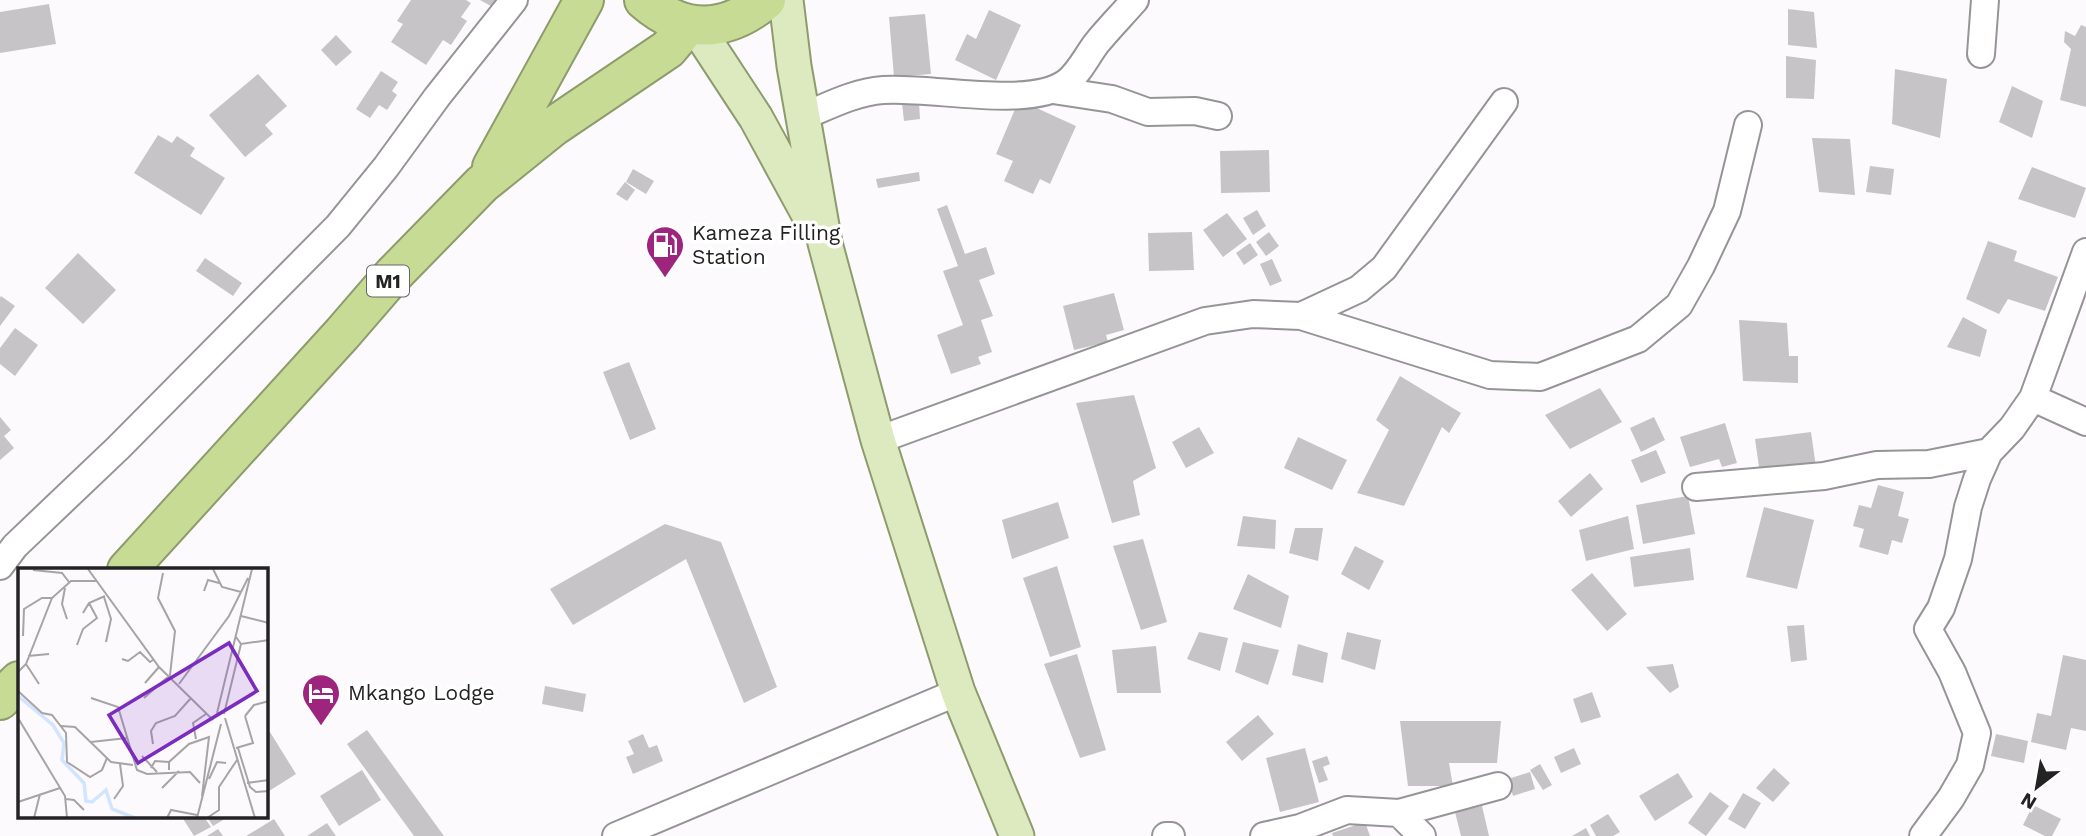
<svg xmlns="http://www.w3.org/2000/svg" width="2086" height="836" viewBox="0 0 2086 836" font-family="'Work Sans',sans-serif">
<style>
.building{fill:#c6c4c7}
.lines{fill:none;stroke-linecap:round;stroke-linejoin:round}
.minor-casing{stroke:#969497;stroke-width:30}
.major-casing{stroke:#8e9b6d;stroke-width:37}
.highway-casing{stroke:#8e9b6d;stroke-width:42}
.minor{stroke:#fff;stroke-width:26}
.major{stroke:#dde9bf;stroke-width:33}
.highway{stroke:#c7db94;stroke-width:38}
.labels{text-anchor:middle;stroke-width:7;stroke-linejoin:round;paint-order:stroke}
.shield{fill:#fff;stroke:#656566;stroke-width:2}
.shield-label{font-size:19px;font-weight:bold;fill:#232324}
.poi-label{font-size:21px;fill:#232324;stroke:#fff;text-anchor:start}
.inset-river{fill:none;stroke:#d1e5fe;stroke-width:3.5}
.inset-road{fill:none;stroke:#a6a4a7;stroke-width:2}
.view{fill:#7b2cbf;fill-opacity:0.15;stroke:#7b2cbf;stroke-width:3.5}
.inset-edge{fill:none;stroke:#232324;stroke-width:3.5}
</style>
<rect width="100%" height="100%" fill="#fdfafe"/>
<path class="building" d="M411,0H466L471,3L461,17L467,21L451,45L443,40L426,65L391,42L403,24L397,21Z
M480,0H504L498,10Z
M49,4L56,44L0,53V12Z
M1788,9L1814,12L1817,48L1788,45Z
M989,10L1021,25L996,80L955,60L967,34L976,39Z
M925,14L931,74L894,77L889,17Z
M2081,25L2086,27V107L2060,100L2071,49L2064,42L2065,31L2075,36Z
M336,35L352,52L336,66L321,50Z
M1786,56L1816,60L1814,99L1786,98Z
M1895,69L1947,79L1940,138L1892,124Z
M381,71L398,82L392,91L397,95L387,110L379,105L370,118L356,109Z
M258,74L287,106L265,125L273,134L245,157L209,115Z
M2012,86L2043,101L2032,138L1999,122Z
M1019,100L1076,126L1050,184L1040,179L1033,194L1004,181L1013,161L996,154Z
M919,102L920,119L904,121L902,103Z
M158,135L172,143L177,136L195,148L190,156L225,178L201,215L134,173Z
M1812,138L1850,139L1855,195L1819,192Z
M1269,150L1270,192L1221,193L1220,151Z
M1870,166L1894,169L1891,195L1866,192Z
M2032,167L2086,188L2075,218L2018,199Z
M633,169L654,181L646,194L626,182Z
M919,172L920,181L878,188L876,179Z
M625,182L635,190L627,201L616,194Z
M947,205L965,254L986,247L995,274L979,280L993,316L981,320L992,352L978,357L981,364L951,374L937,335L963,325L943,271L958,266L937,209Z
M1257,210L1266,226L1253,235L1243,218Z
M1227,213L1247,239L1223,257L1203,230Z
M1192,232L1194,270L1149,271L1148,233Z
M1269,232L1279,246L1266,256L1256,242Z
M1988,241L2017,251L2014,261L2058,277L2045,311L2008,299L1999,314L1966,299Z
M1250,243L1258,255L1244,265L1236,253Z
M78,253L116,290L83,324L45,288Z
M205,258L242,283L233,296L196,271Z
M1272,259L1282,281L1270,286L1260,264Z
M1114,293L1124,330L1106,335L1108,342L1074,350L1063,306Z
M1,296L15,306L0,326V298Z
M1963,317L1987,330L1980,357L1947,347Z
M1739,320L1787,323L1789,356H1798V383L1743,381Z
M15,328L38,345L15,376L0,364V348Z
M629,362L656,429L630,440L603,372Z
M1400,376L1461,413L1449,433L1442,427L1404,506L1357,493L1389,430L1376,420Z
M1600,388L1622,422L1570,449L1545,415Z
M1134,395L1156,468L1133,481L1140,515L1112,523L1076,403Z
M0,417L11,430L4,436L14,448L0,460Z
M1654,417L1665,440L1641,452L1630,428Z
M1725,423L1737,463L1722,467L1719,459L1690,467L1680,437Z
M1199,427L1214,453L1186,468L1172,442Z
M1811,432L1816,467L1760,474L1755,439Z
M1298,437L1347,460L1332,490L1284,468Z
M1656,450L1666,473L1641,483L1631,460Z
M1590,473L1603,489L1571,517L1558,501Z
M1878,485L1904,492L1898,516L1909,519L1902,543L1892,540L1888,555L1859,547L1864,529L1853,526L1859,505L1871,508Z
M1688,496L1695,534L1643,544L1636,505Z
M1058,502L1069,538L1012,559L1002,520Z
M1764,507L1814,520L1797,589L1746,577Z
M1243,516L1276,520L1275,549L1237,546Z
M1628,516L1634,549L1586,561L1579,530Z
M665,524L721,542L777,687L744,703L686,559L573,625L550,589Z
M1295,528H1323L1318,561L1289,553Z
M1143,539L1167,622L1141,630L1113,546Z
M1355,546L1384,561L1369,590L1341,574Z
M1690,548L1694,580L1634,587L1630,557Z
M1057,566L1081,647L1050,657L1023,578Z
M1592,573L1627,614L1607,631L1571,590Z
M1248,574L1289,596L1281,628L1233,609Z
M1804,625L1807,660L1791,662L1787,626Z
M1199,632L1228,638L1220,671L1187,659Z
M1347,632L1381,640L1375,670L1341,659Z
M1243,642L1279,650L1268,685L1235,672Z
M1298,644L1328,653L1323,683L1292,675Z
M1156,646L1161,693H1117L1112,650Z
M1077,654L1106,750L1080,758L1044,664Z
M2063,655L2086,660V731L2071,728L2066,750L2031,742L2037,713L2051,716Z
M1673,664L1679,687L1670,693L1646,667Z
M545,686L586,694L583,712L542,704Z
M1592,692L1601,717L1581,723L1573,699Z
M1258,715L1274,734L1242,761L1226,742Z
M1400,721H1501L1497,763H1449L1453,786H1408Z
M367,730L444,836H414L347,744Z
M270,732L296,774L266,793V734Z
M643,734L649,748L657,745L663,761L633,774L626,757L634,754L628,741Z
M1996,734L2028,741L2024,763L1991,756Z
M1305,748L1319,802L1280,812L1266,758Z
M1574,748L1581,764L1561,773L1554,757Z
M1327,756L1330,764L1323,767L1328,780L1319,783L1312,761Z
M1540,764L1552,785L1543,790L1530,770Z
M1774,768L1790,783L1773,802L1756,788Z
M362,770L381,800L339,826L320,796Z
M1530,772L1535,789L1513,796L1508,779Z
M1678,773L1693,797L1655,821L1639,796Z
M1710,792L1729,806L1706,836L1688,823Z
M1743,793L1761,803L1745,829L1728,819Z
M2033,805L2061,819L2052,836H2045L2023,825Z
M1482,806L1489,836H1461L1455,812Z
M1608,814L1620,832L1613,836H1596L1590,825Z
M182,817H204L211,827L194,836Z
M207,817H228L213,826Z
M274,819L285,836H246Z
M1365,822L1370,836H1333L1332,833Z
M327,823L336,836H307Z
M1586,828L1590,836H1572Z
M218,829L223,836H207Z"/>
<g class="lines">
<defs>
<path id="minor" d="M1981,54L1985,0
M1053,90L1112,99L1148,112L1195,111L1218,116
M802,117C828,106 855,92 883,90C931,86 1030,110 1067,82C1079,73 1087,56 1096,44C1108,29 1122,15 1135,0
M1301,316L1359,289L1384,268L1504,102
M2033,398L2086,422
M878,440L1205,321L1253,314L1301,316L1490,375L1540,377L1638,339L1679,305L1701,266L1727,211L1748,125
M1696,487L1824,476L1877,465L1929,464L1989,452
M0,566L15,546L118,448L338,226L386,167L437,97L514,0
M1399,813L1422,836
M616,836L958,692
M1166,836H1171
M1264,836L1300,828L1347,810L1399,813L1498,786
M1923,836L1951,798L1970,765L1977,733L1952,672L1928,629L1941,608L1958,559L1968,507L1977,479L1989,452L2012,428L2033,398L2086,252"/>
<path id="major" d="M786,0L794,66L825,243L878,440L958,692L1017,836
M695,25L756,118L810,217"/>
<path id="highway" d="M644,0C684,35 725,33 766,0
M492,167L584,0
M127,570L342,334L393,275L482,184L554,126L668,49L689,24
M0,700L19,681"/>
</defs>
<use href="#minor" class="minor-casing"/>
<use href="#major" class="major-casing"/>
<use href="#highway" class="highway-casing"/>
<use href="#minor" class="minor"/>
<use href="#major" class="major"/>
<use href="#highway" class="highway"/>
</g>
<defs>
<symbol id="fuel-pin" viewBox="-11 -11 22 30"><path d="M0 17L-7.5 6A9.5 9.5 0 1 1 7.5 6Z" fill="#9e257e" stroke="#fff"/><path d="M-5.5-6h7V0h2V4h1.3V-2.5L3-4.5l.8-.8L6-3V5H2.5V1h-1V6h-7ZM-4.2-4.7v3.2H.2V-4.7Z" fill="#fff"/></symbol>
<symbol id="hotel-pin" viewBox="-11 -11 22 30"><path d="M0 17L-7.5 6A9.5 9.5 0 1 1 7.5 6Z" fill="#9e257e" stroke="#fff"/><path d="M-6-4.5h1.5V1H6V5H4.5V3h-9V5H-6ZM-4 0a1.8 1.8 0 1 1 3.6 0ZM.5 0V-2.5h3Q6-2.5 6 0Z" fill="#fff"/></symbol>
</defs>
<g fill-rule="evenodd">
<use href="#fuel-pin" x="643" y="223" width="44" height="60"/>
<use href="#hotel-pin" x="299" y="671" width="44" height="60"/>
</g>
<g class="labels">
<rect class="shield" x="367" y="265.5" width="42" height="31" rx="5"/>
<g class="shield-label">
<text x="388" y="288">M1</text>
</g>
<g class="poi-label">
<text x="692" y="240">Kameza Filling<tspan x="692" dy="24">Station</tspan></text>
<text x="348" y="700">Mkango Lodge</text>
</g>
</g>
<g transform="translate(18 568)">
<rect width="250" height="250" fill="#fdfafe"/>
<path class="inset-river" d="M0,128L35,157L46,175L44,192L66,215L68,233L74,234L88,222L94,241L117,250"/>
<path class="inset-road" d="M70,1L141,99L195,152M195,1L204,19L223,24M15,2L44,5L51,14M47,20L44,36L49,51M186,23L190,12L201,15M86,29L93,51L88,74M65,45L71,35L87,28M223,48L251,55M5,68L6,41L24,30H34M218,69L223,76L251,72M59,77L65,61L79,50L71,35M10,88L31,86M104,91L110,93L122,84L132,94L135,92M8,96L21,116M0,104L8,96L34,30L53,13H79M127,115L141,99M161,116L211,48L230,10M0,123L24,145L34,147L48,165L49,194L72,209L84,202L89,190M73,130L100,139L119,202L129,206L172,204L182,215M126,130L152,107L157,63L140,30L145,5M199,145L234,1M206,146L223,76M227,148L236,137L251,133M0,150L47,228L49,250M207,150L237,250M43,158L57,159L93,194L115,197M178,171L175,155L188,146M73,174L109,170M135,176L133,163L138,155L157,148L173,130M218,180L235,175L227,148M220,180L232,219L238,224L251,223M124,188L139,204M133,200L137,193L151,194M151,202V194L171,176L191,169L184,228M191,211L199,194L208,195M229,215L251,212M144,220L161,203M48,231L56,232L66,242M96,231L105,218L102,196M0,234L42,220M16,250L22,226M149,250L153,242L179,247M179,250L203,156M189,250L201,242V219L219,192"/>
<path class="view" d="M211,75L239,123L120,195L91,147Z"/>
<rect width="250" height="250" class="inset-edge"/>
</g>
<g transform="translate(2037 787) rotate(211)" stroke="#ffffff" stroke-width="5" paint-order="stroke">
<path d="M0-5L12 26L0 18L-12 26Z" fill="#232324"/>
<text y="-10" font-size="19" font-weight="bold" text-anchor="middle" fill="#232324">N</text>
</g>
</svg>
